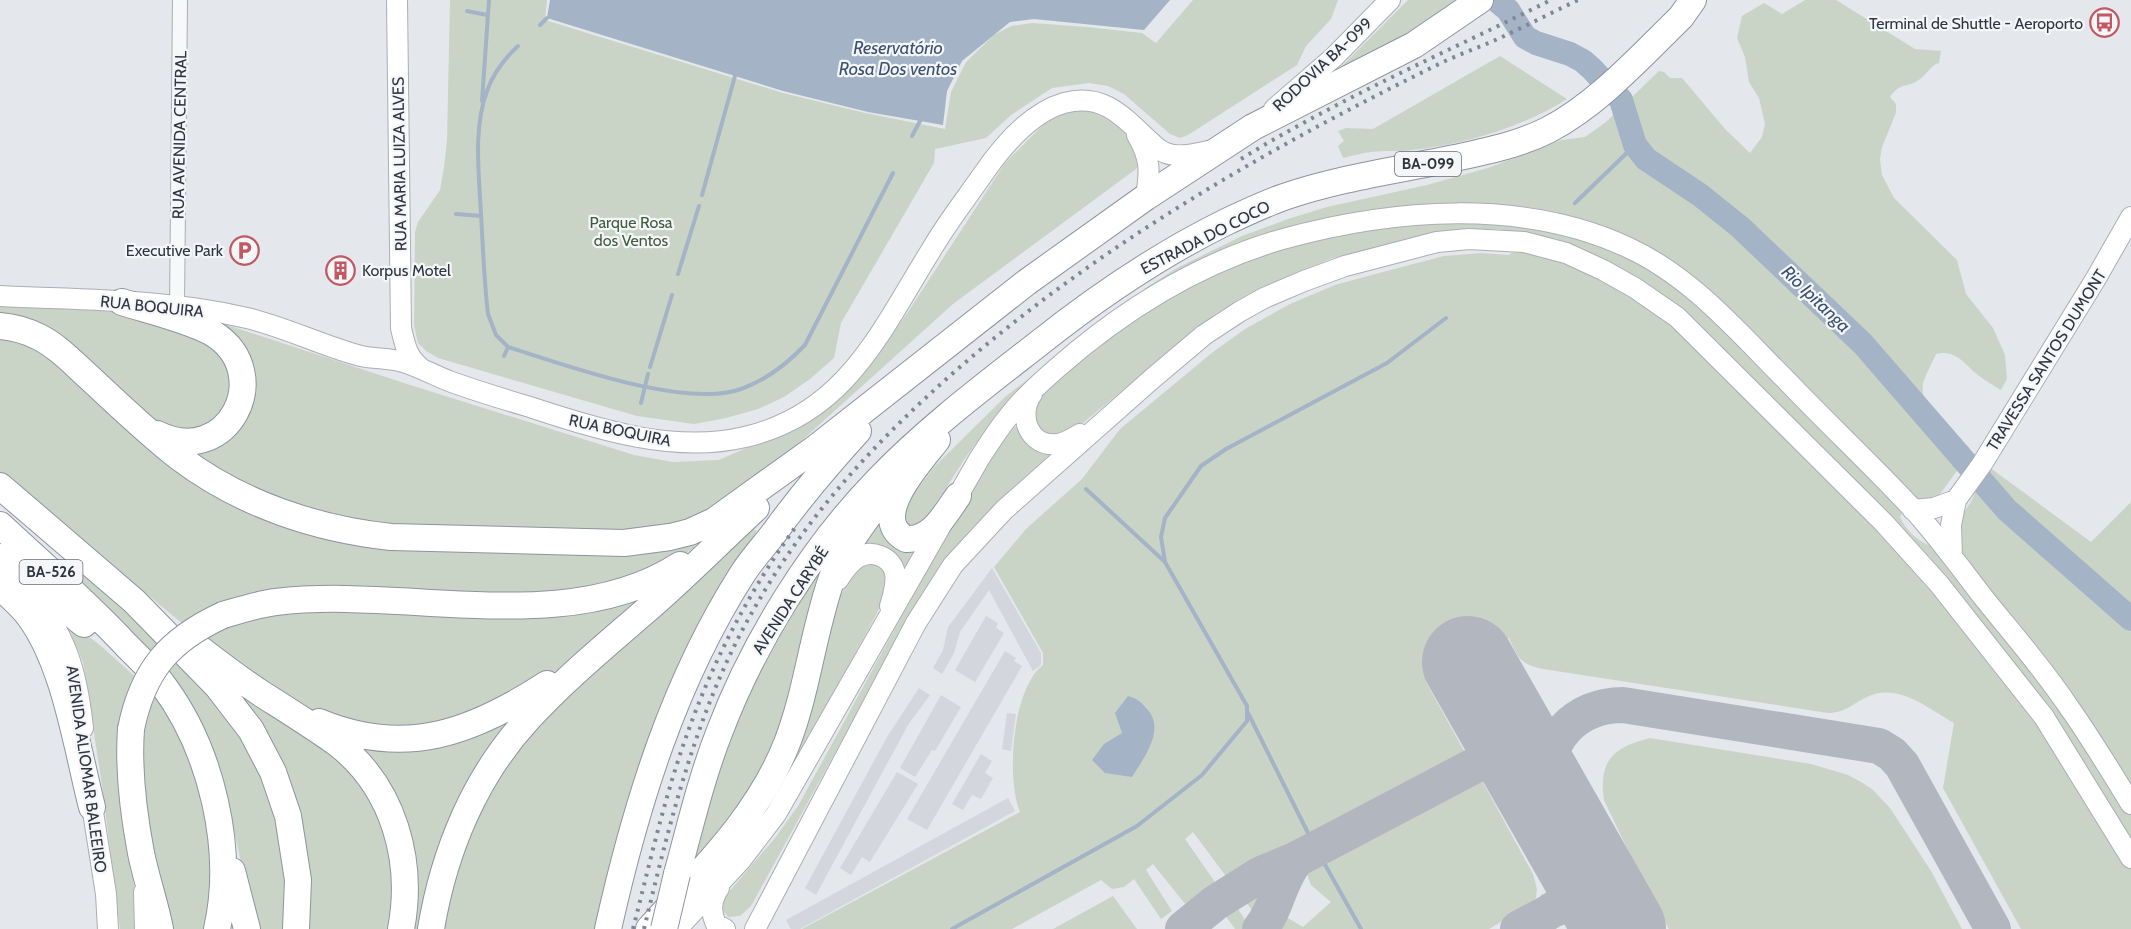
<svg xmlns="http://www.w3.org/2000/svg" width="2131" height="929" viewBox="0 0 2131 929" font-family="Cabin,sans-serif">
<style>
.built{fill:#d3d6dc}
.green{fill:#c9d4c7}
.water{fill:#a4b3c6}
.lines{fill:none;stroke-linecap:round;stroke-linejoin:round}
.stream{stroke:#a4b3c6;stroke-width:4}
.river{stroke:#a4b3c6;stroke-width:24}
.taxiway{stroke:#b2b6bf;stroke-width:36}
.runway{stroke:#b2b6bf;stroke-width:92}
.street-casing{stroke:#aaaeb5;stroke-width:16}
.secondary-casing{stroke:#aaaeb5;stroke-width:22}
.highway-casing{stroke:#8d94a0;stroke-width:28}
.street{stroke:#f7f8f9;stroke-width:14}
.secondary{stroke:#fff;stroke-width:20}
.highway{stroke:#fff;stroke-width:26}
.rail{stroke:#808693;stroke-width:4;stroke-dasharray:3 6;stroke-linecap:butt}
.highway-bridge-casing{stroke:#8d94a0;stroke-width:28;stroke-linecap:butt}
.highway-bridge{stroke:#fff;stroke-width:26}
.labels{text-anchor:middle;stroke-width:4.5;stroke-linejoin:round;paint-order:stroke}
.shield{fill:#f4f6f8;stroke:#696e78;stroke-width:1.5}
.shield-label{font-size:15px;font-weight:bold;fill:#2e3441}
.poi-label{font-size:16px;fill:#2e3441;stroke:#f4f6f8;text-anchor:end}
.street-label{font-size:16px;fill:#2e3441;stroke:#f4f6f8}
.park-label{font-size:16px;fill:#415c3c;stroke:#f4f6f8}
.water-label{font-size:18px;font-style:italic;fill:#3c5171;stroke:#f4f6f8}
</style>
<rect width="100%" height="100%" fill="#e4e7eb"/>
<path class="built" d="M992,568L1041,653V665L1033,671L989,590L960,632L954,653L942,674L933,668L943,650L948,627Z
M986,616L998,623L996,628L1004,633L975,682L955,670Z
M1005,651L1016,658L1014,661L1022,666L927,830L907,819Z
M919,688L930,695L908,725L816,895L805,888L887,737Z
M941,695L961,707L935,751L932,750L915,777L900,768Z
M1007,713L1016,714L1011,751L1002,749Z
M981,754L992,761L985,773L993,778L981,799L972,795L963,810L952,804Z
M897,772L918,784L870,862L862,857L851,875L840,868Z
M1008,798L1015,811L800,929H791L786,920Z"/>
<path class="green" d="M450,0H547L545,20L783,93L865,113L945,129L951,92L966,62L994,35L1011,26L1032,23L1087,27L1142,33L1156,43L1193,0H1338L1331,19L1306,46L1297,65L1188,135L1180,138L1170,134L1124,94L1108,86L1089,83L1052,88L1011,115L986,138L935,149L934,163L841,323L834,358L810,379L784,397L758,409L726,418L694,424L637,416L438,358L426,351L418,343L414,325L415,232L418,222L440,190L444,168L447,140Z
M1408,0H1455L1406,34L1332,76Z
M1805,0H1836L1915,49L1941,51L1939,63C1931,65 1927,74 1920,79C1907,89 1901,81 1890,97L1896,104V113L1882,147L1880,159L1882,175L1894,198L1957,260L1966,294L1993,328L2005,355L2007,379L2001,390C1991,384 1981,378 1973,371C1962,360 1953,350 1936,354C1933,361 1924,378 1923,384C1919,410 1951,433 1969,447L1970,453L1940,494L1903,512L1900,517C1906,531 1919,542 1933,547C1945,533 1979,502 1976,484L1989,467L2091,542L2131,502V929H2021L1943,788L1954,723C1928,708 1897,682 1867,697C1852,704 1845,713 1828,713L1543,669C1520,664 1518,658 1509,638L1426,682L1468,758L1467,761L1302,849L1252,869L1231,883L1193,832L1185,839L1217,885L1186,905L1153,864L1146,870L1172,911L1161,919L1134,879L1124,887L1112,889L1101,880L1012,929H802L1020,812C1006,778 1012,689 1043,665V653L994,567L1026,529L1082,479L1120,429L1213,352L1245,329L1290,304L1335,285L1379,273L1444,256L1481,253L1509,255L1511,253L1537,251L1559,255L1558,239L1498,229H1474L1445,231L1330,259L1248,294L1215,314L1078,427L1057,436L1044,434L1035,424L1034,410L1043,391L1099,343L1188,285L1261,254L1351,230L1438,222L1497,224L1559,233L1558,212L1528,207L1426,206L1375,210L1333,218L1146,292L1144,289L1177,268L1242,236L1288,219L1327,207L1427,185L1488,168L1561,140L1585,137L1606,122L1659,71L1664,72L1670,78H1682L1726,130L1750,153L1762,137L1765,124L1759,98L1749,82L1745,57L1737,38L1742,16L1764,3L1782,14Z
M1500,56L1567,99C1523,127 1465,144 1413,150C1399,152 1385,150 1371,152C1362,153 1352,156 1343,158L1338,146L1344,141L1338,131L1346,128L1373,129Z
M1080,108C1086,108 1094,108 1100,110C1118,116 1135,144 1140,162L1136,169L953,304L778,462L708,515L643,534L428,531L332,519L249,491L188,448L243,411L212,320L407,384L634,455L673,462L719,460L807,421L859,379L908,312L1005,163L1046,122L1064,112Z
M0,303L113,309L211,342L232,373L226,413L198,431L161,428L0,318Z
M0,333L19,337L283,520L693,541L695,547L669,565L571,595L341,591L183,624L0,473Z
M1037,372L985,431L968,454L924,522L911,527L904,521L906,504L934,467L1005,397Z
M1014,425L1025,439L1053,453L1000,501L971,531L945,562L903,629L751,906L740,916L728,917L722,909V900L775,838L798,806L973,486L1001,441Z
M880,512L920,550L907,573C897,554 886,542 863,544Z
M752,528L757,531C724,582 691,634 667,690C635,767 615,848 595,929H438L466,828L525,732Z
M872,563L883,568C888,584 883,598 877,613L795,765L769,810L726,863L724,859L839,597L858,568Z
M74,564L160,644L150,656L114,614L70,569Z
M819,573L823,575C801,655 785,743 736,812C723,831 706,848 691,865L724,749L758,672L796,605Z
M650,590L565,665L518,695L410,733L322,718L200,639L207,632L264,613Z
M58,613L101,646L140,681L132,862L137,929H120L102,785L83,662L70,631Z
M174,658C193,677 213,698 229,720C274,781 289,855 284,929H256L226,795L163,671Z
M228,679L339,754L389,826L397,929H307L308,862L304,831L297,805Z
M151,692C205,762 222,843 204,929H168L151,854L138,744Z
M515,713L424,929H409L412,888L344,739Z
M1650,738L1811,764L1848,775L1861,782L1872,789L1890,808L1931,871L1962,929H1669L1641,878L1604,800C1598,760 1614,747 1650,738Z
M1475,775H1479L1533,874L1537,889L1536,898L1531,904L1489,929H1272L1281,914L1303,927L1331,902L1311,885L1305,869L1308,864Z
M1270,879H1274L1275,884L1266,913L1262,919L1255,914L1245,901Z
M1113,896L1137,929H1053Z
M1231,906L1238,909L1251,929H1235L1222,911Z"/>
<path class="water" d="M550,0H1170L1144,30L1034,19L1010,22L962,61L947,91L943,125L868,112L783,91L547,18Z
M1128,696C1138,699 1141,702 1147,709C1166,729 1144,758 1132,777L1105,773L1092,760L1104,744L1122,733L1115,713Z"/>
<g class="lines">
<path class="stream" d="M467,11L487,15
M540,25L547,18
M518,46C505,58 493,74 487,91C473,129 479,174 481,214C483,247 484,281 488,314L496,335L508,347C565,365 685,409 741,389C766,380 787,364 805,345L893,173
M482,101L489,0
M912,136L920,121
M702,195L735,76
M1575,203L1635,145
M456,214L481,216
M678,274L699,206
M504,356L508,347
M650,367L672,295
M641,403L648,374
M1086,489L1164,561
M1248,713L1312,841
M1323,861L1361,929
M952,929L1137,826L1202,775L1247,721V706L1165,562L1161,537L1165,518L1201,466L1226,449L1387,363L1446,318"/>
<path class="river" d="M1496,0L1508,10L1525,37L1536,43L1570,54L1583,61L1592,69L1621,100L1635,145L1646,159L1700,195L1740,227L1863,344L2007,510L2131,619"/>
<path class="taxiway" d="M1556,815C1553,807 1549,797 1548,788C1542,740 1576,705 1623,705L1879,746L1892,754L1902,765L1993,929
M1552,910C1577,900 1595,894 1614,918
M1183,929L1215,903L1261,874L1297,859L1487,759L1506,751L1517,750L1521,756
M1260,929C1278,908 1279,878 1297,859
M1518,929C1554,909 1589,898 1575,849"/>
<path class="runway" d="M1468,662L1620,929"/>
<defs>
<path id="street" d="M177,307L180,0"/>
<path id="secondary" d="M397,0L401,328C405,345 407,358 422,369
M1274,109L1334,57L1390,0
M1137,135C1151,159 1150,171 1146,197
M0,296C82,300 167,299 247,318C286,327 322,346 361,356C375,359 390,358 403,362C419,367 434,375 449,381C476,391 503,399 530,407C598,429 673,454 745,437C848,413 882,328 933,247C947,223 965,200 981,177C1000,149 1029,113 1064,103C1100,93 1120,113 1144,136C1151,142 1157,150 1166,153C1181,159 1200,152 1215,150
M1032,394C1017,415 1029,448 1058,444C1066,443 1073,438 1080,434
M1913,510L1934,508L1956,500
M1952,556L1951,525L1956,500L1982,464L2095,280L2131,217
M838,580C843,572 849,563 857,558C871,549 891,556 895,573C897,584 893,596 890,606
M27,589C66,632 77,672 83,728
M90,793L106,894L108,929
M719,888C711,900 710,911 716,924L725,929
M144,892L145,929
M677,929L741,860L776,814L979,459C989,444 998,429 1009,416C1023,398 1040,383 1057,368C1122,311 1198,263 1283,239C1392,209 1522,198 1627,247C1691,276 1738,332 1787,381C1828,424 1872,465 1913,509C1938,537 1960,567 1983,597C2011,632 2041,666 2066,703C2089,735 2110,770 2131,804
M755,929L916,623L953,565L1004,510L1153,378L1204,335L1239,312L1264,298L1304,281L1345,266L1437,242L1469,239L1524,242L1566,253L1603,270L1635,288L1677,317L1884,523L1939,584L2044,717L2131,858"/>
<path id="highway" d="M122,302C147,310 193,321 214,334C276,374 228,469 157,434
M0,326C13,327 27,331 39,337C59,347 75,365 92,380C121,407 149,434 180,458C241,504 316,529 391,537L624,543L670,537L690,532L714,521L817,447L1027,282L1146,197L1253,127L1414,45L1480,0
M937,440C920,462 867,518 906,539C932,541 945,514 958,496
M0,486L134,601L218,687L251,730L273,772L288,816L298,880L296,929
M0,525C43,565 87,603 126,645C139,658 153,671 163,685C212,751 235,850 217,929
M0,557L84,624
M0,587C10,596 21,605 29,616C65,664 77,749 92,807
M223,615C240,610 258,604 276,602C404,586 566,639 680,565
M195,645C217,662 239,679 262,694C287,710 313,726 338,744C394,788 414,861 401,929
M319,722C406,758 473,732 547,684
M131,729C128,771 133,811 141,853C146,878 155,903 160,929
M232,871L247,929
M677,874C690,827 701,779 719,733C753,643 811,549 878,480C927,429 983,387 1038,344C1097,297 1159,255 1226,222C1245,213 1264,204 1284,197C1339,178 1398,170 1455,158C1487,151 1518,145 1548,130C1598,104 1641,56 1681,17L1693,0
M431,929C444,851 475,776 529,718C564,680 604,647 643,613C682,580 718,543 756,508
M608,929C636,804 674,681 743,573C752,559 764,546 774,533C800,497 828,464 858,431
M649,929C701,871 758,817 787,743C808,689 813,630 833,575C843,548 862,526 878,502"/>
</defs>
<use href="#street" class="street-casing"/>
<use href="#secondary" class="secondary-casing"/>
<use href="#highway" class="highway-casing"/>
<use href="#street" class="street"/>
<use href="#secondary" class="secondary"/>
<use href="#highway" class="highway"/>
<path class="rail" d="M1241,159C1340,98 1447,52 1551,0
M633,929C651,858 667,786 693,718C719,649 754,584 797,525
M644,929C669,826 694,721 744,627C800,522 872,444 960,367C1102,244 1265,150 1433,67C1452,57 1472,50 1491,42C1520,29 1549,14 1578,0"/>
<defs>
<path id="highway-bridge" d="M131,729C143,670 169,640 223,615
M664,929L677,874"/>
</defs>
<use href="#highway-bridge" class="highway-bridge-casing"/>
<use href="#highway-bridge" class="highway-bridge"/>
</g>
<defs>
<symbol id="bus-ring" viewBox="-11 -11 22 22"><circle r="9.5" fill="#f4f6f8" stroke="#c15863" stroke-width="1.5"/><path d="M-5-6H5V4H4V6H2V4H-2V6H-4V4H-5ZM-3.5-4V0h7V-4ZM-3.5 1.2v1.5H-2V1.2ZM2 1.2v1.5H3.5V1.2Z" fill="#c15863"/></symbol>
<symbol id="parking-ring" viewBox="-11 -11 22 22"><circle r="9.5" fill="#f4f6f8" stroke="#c15863" stroke-width="1.5"/><path d="M-3.5-5.5H1a3.5 3.5 0 0 1 0 7H-1V5.5H-3.5ZM-1-3.4V-.6H.8a1.4 1.4 0 0 0 0-2.8Z" fill="#c15863"/></symbol>
<symbol id="building-ring" viewBox="-11 -11 22 22"><circle r="9.5" fill="#f4f6f8" stroke="#c15863" stroke-width="1.5"/><path d="M-4-6H4V6H1V3H-1V6H-4ZM-2.5-4.3h1.7v1.8h-1.7ZM.8-4.3h1.7v1.8H.8ZM-2.5-1h1.7V.8h-1.7ZM.8-1h1.7V.8H.8Z" fill="#c15863"/></symbol>
</defs>
<g fill-rule="evenodd">
<use href="#bus-ring" x="2088" y="6" width="33" height="33"/>
<use href="#parking-ring" x="228" y="234" width="33" height="33"/>
<use href="#building-ring" x="324" y="254" width="33" height="33"/>
</g>
<g class="labels">
<g class="shield">
<rect x="1395" y="152" width="66" height="24" rx="4.5"/>
<rect x="19.5" y="560" width="63" height="24" rx="4.5"/>
</g>
<g class="shield-label">
<text x="1428" y="169">BA-099</text>
<text x="51" y="577">BA-526</text>
</g>
<g class="poi-label">
<text x="2083" y="29">Terminal de Shuttle - Aeroporto</text>
<text x="223" y="256">Executive Park</text>
<text x="362" y="276" text-anchor="start">Korpus Motel</text>
</g>
<g class="street-label">
<text transform="translate(1322 64) rotate(-43)" y="6">RODOVIA BA-099</text>
<text transform="translate(179 135) rotate(-89)" y="6">RUA AVENIDA CENTRAL</text>
<text transform="translate(399 164) rotate(-91)" y="6">RUA MARIA LUIZA ALVES</text>
<text transform="translate(1205 237) rotate(-27)" y="6">ESTRADA DO COCO</text>
<text transform="translate(152 306) rotate(6)" y="6">RUA BOQUIRA</text>
<text transform="translate(2046 360) rotate(-58)" y="6">TRAVESSA SANTOS DUMONT</text>
<text transform="translate(620 430) rotate(12)" y="6">RUA BOQUIRA</text>
<text transform="translate(790 600) rotate(-57)" y="6">AVENIDA CARYBÉ</text>
<text transform="translate(87 769) rotate(82)" y="6">AVENIDA ALIOMAR BALEEIRO</text>
</g>
<g class="park-label">
<text x="631" y="228">Parque Rosa<tspan x="631" dy="18">dos Ventos</tspan></text>
</g>
<g class="water-label">
<text x="898" y="54">Reservatório<tspan x="898" dy="21">Rosa Dos ventos</tspan></text>
<text transform="translate(1816 299) rotate(44)" y="6">Rio Ipitanga</text>
</g>
</g>
</svg>
